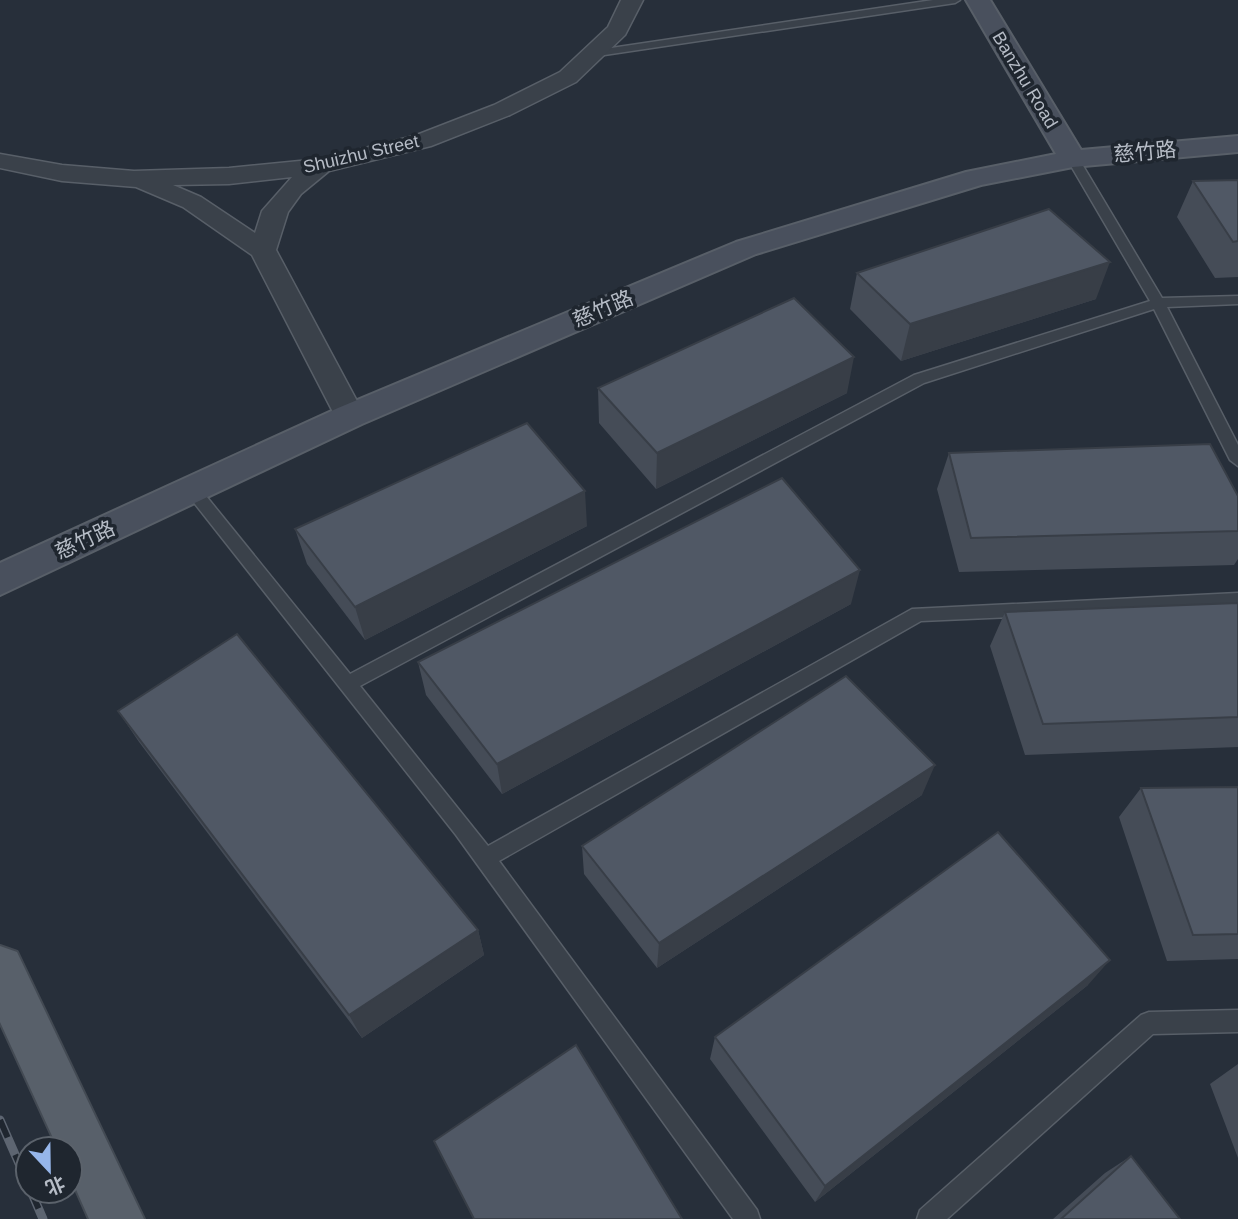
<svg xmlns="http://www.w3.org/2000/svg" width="1238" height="1219" viewBox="0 0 1238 1219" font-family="Helvetica,'Noto Sans SC',sans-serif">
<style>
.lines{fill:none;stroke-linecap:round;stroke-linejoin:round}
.lane-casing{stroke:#585f68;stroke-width:3}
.street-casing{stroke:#585f68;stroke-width:3}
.secondary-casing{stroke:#585f68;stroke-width:4}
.primary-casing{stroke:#434a53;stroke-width:4}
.lane{fill:#3a414a;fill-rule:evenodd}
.street{fill:#3a414a;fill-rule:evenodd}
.secondary{fill:#49505d;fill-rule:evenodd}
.primary{fill:#58606a;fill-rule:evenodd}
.rail-casing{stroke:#5d6571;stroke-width:9}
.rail{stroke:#1f262f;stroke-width:6;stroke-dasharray:19;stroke-linecap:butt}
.wall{fill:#454c57}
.shaded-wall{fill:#383e47}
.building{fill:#505865;stroke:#383e47;stroke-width:2}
.labels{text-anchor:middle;stroke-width:7;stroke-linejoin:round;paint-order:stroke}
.far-street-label{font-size:18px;fill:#b6bcc6;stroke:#1f262f}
.street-label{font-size:21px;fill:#b6bcc6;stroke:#1f262f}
</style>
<rect width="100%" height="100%" fill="#272f3a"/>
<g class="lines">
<defs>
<path id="lane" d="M933,0H960L955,3L591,57L585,54L591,51Z
M1073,155L1079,159L1162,298L1238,296V304L1167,307L1238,445V466L1230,460L1154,309L924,383L360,686L488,846L912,609L1238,593V607L921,621L499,861L757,1210L760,1219H733L456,835L184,490L192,484L198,486L350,674L914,375L1150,301L1067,159Z
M1238,1010V1032L1153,1034L947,1219H917L920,1210L1141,1015L1149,1012Z"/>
<path id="street" d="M621,0H643L625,35L576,82L510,115L431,146L329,171L301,194L288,212L276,250L365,416L361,424L350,427L339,424L335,416L252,255L183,207L136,187L62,181L0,168V154L62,165L134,171L229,168L320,159L414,136L494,105L560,72L608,27ZM292,177L262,211L255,233L201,197L173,185L229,184Z"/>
<path id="secondary" d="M966,0H990L1081,150L1238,136V152L1073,167L981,185L756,254L362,424L0,595V563L338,408L736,242L966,172L1056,154Z"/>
<path id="primary" d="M0,946L17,952L144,1219H89L70,1176V1149H58L0,1022Z"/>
</defs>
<use href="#lane" class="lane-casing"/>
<use href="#street" class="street-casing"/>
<use href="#secondary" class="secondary-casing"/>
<use href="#primary" class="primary-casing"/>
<use href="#lane" class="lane"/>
<use href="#street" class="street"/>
<use href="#secondary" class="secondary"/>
<use href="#primary" class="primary"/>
<defs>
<path id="rail" d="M0,1120L28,1184
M31,1191L43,1219"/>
</defs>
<use href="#rail" class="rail-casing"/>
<use href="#rail" class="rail"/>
</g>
<path class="wall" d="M1238,180V277L1215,278L1177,217L1193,181Z
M857,273L1096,299L901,361L850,309Z
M598,388L847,393L656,489L599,423Z
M949,453L1238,496V559L1234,565L959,572L937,489Z
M587,526L365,640L307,564L295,529Z
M1238,603V747L1025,755L990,646L1005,612Z
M851,604L502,794L426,695L418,662Z
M118,711L478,930L484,955L362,1038L139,742Z
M1238,787V959L1167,961L1119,817L1141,788Z
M922,795L657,968L584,874L582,846Z
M1088,985L815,1202L710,1059L715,1037Z
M1238,1064V1158L1210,1084Z
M1131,1156L1180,1219H1053L1105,1173Z"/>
<path class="shaded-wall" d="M1110,262L1096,299L901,361L910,324Z
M854,357L847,393L656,489L657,453Z
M585,491L587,526L365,640L355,607Z
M860,570L851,604L502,794L497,764Z
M935,765L922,795L657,968L659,943Z
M478,930L484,955L362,1038L349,1015Z
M1110,960L1088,985L815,1202L825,1186Z"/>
<path class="building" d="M1238,180V241L1233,242L1193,181Z
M1049,209L1110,262L910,324L857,273Z
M794,298L854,357L657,453L598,388Z
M527,423L585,491L355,607L295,529Z
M1210,444L1238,496V531L971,538L949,453Z
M782,478L860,570L497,764L418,662Z
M1238,603V717L1043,724L1005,612Z
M237,634L478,930L349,1015L118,711Z
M846,676L935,765L659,943L582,846Z
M1238,787V934L1193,935L1141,788Z
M998,832L1110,960L825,1186L715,1037Z
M576,1045L682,1219H474L434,1141Z
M1131,1156L1180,1219H1061Z"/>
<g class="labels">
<g class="far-street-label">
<text transform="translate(1025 80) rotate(59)" y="6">Banzhu Road</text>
<text transform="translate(361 154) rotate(-13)" y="6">Shuizhu Street</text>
</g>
<g class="street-label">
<text transform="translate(1145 152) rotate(-5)" y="7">慈竹路</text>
<text transform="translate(603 309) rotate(-23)" y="7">慈竹路</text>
<text transform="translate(85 540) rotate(-25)" y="7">慈竹路</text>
</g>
</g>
<g transform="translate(49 1170) rotate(158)"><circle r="33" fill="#1f262f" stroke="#5b626b" stroke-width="2"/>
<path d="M0-5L12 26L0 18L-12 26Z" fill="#96b6ea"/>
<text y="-10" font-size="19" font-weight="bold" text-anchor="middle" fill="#b6bcc6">北</text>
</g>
</svg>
